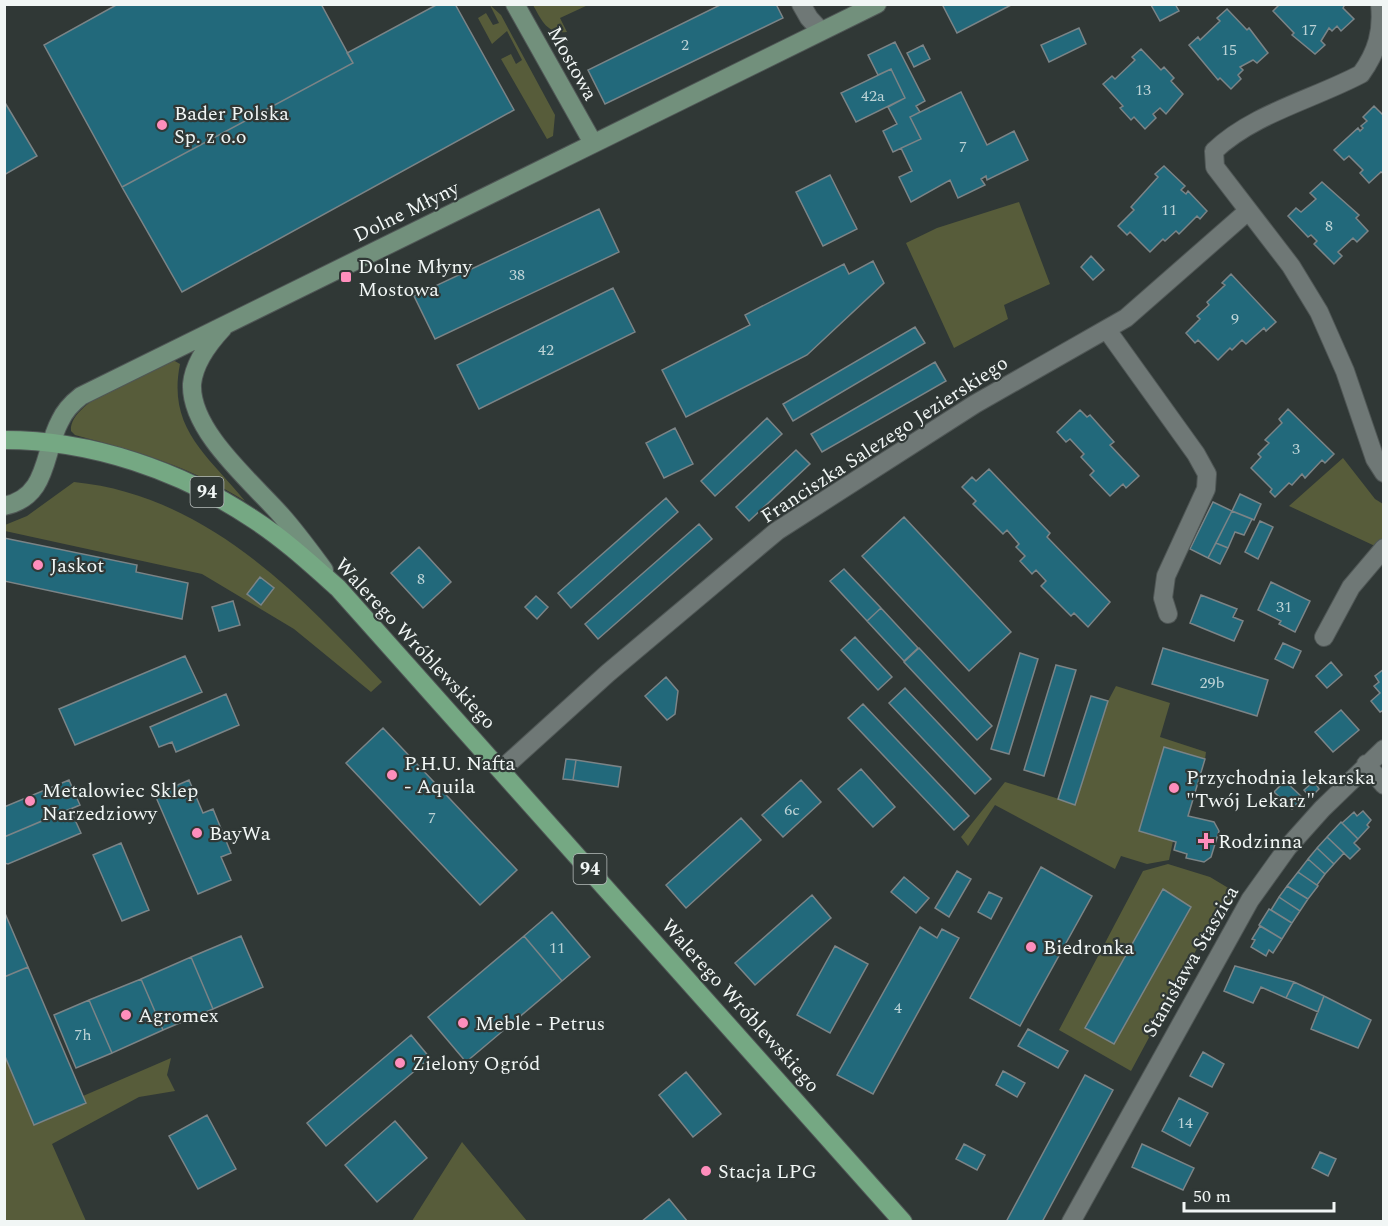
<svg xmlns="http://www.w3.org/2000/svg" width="1388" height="1226" viewBox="0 0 1388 1226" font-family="Spectral,serif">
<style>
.green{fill:#575c3a}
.building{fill:#22697b;stroke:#7b8487;stroke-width:1.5}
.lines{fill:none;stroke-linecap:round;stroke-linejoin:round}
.street-casing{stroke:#505756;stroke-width:20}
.secondary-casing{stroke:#505756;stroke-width:20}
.primary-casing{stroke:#505756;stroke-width:20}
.street{stroke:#6f7876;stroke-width:18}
.secondary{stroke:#72907c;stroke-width:18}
.primary{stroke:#75a883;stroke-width:18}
.poi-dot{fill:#fe8ebc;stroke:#303836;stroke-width:2}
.labels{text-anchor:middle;stroke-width:4.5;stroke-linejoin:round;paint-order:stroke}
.number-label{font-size:16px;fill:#bdd3d6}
.shield{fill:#303836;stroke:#b7bdbc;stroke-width:1.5}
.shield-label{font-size:18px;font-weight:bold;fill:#f1f6f5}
.street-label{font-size:20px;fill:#f1f6f5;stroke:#303836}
.poi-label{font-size:20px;fill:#f1f6f5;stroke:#303836;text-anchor:start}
</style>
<rect width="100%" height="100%" fill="#303836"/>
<path class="green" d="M490,5L501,15L555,115L553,136L547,139L501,59L511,54L516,64L522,60L507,31L492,44L478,18L486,13L493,25L499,23Z
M533,5H588L560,18L567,32C547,35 541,19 533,5Z
M1019,202L1050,284L1004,305L1008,319L954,348L906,243L937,228Z
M173,360L180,364C167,429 208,455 245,501C187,465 139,452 75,435L71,431C69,400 149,372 173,360Z
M1343,458L1375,499L1383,504V538L1375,546L1289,506Z
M74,482C205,495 297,592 382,682L371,692L294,629L202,574L5,531V525L27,516Z
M1116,686L1170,703L1160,737L1206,752L1205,759L1164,748L1139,831L1173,841L1169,860L1147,864L1121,856L1115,869L995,805L968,846L961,837L1005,782L1075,804L1108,701Z
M1168,864L1210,877L1235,892L1229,901L1222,902L1131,1071L1059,1030L1143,871Z
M4,1054L35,1125L86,1103L83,1096L171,1058L167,1075L175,1091L139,1097L52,1144L86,1221H5Z
M462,1142L527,1221H412Z"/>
<path class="building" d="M118,4H321L353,63L122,187L44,45Z
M438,4H455L514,110L182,292L122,187L353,63L347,53Z
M722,4H780L777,6L783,18L605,104L588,70Z
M942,4H1013L957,33Z
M1175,4L1179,11L1160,21L1151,5Z
M1280,4H1345L1343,8L1354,19L1341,31L1337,26L1332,31L1329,28L1321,41L1325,45L1315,54L1292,35L1294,33L1273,11Z
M1227,9L1247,30L1249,28L1268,53L1257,63L1253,60L1240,67L1243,70L1238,75L1241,79L1231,89L1220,78L1218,80L1189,45L1198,37L1200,40L1220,21L1217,18Z
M1079,28L1086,44L1049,62L1041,45Z
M895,42L925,101L916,106L920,112L910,117L921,139L893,152L883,131L897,124L888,107L905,98L891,69L878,75L868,55Z
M923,45L930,59L914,67L907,53Z
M1141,49L1161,70L1164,67L1174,78L1171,81L1183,94L1166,114L1160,108L1153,114L1156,118L1145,129L1134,117L1131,120L1120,108L1123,106L1103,84L1112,76L1115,79L1135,60L1132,57Z
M891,69L905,98L856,122L841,93Z
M961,92L987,145L1014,131L1028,160L987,180L986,176L981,179L985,185L958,198L950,180L911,202L899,177L912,171L901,148L921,139L910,117Z
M4,101L37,156L4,175Z
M1374,106L1384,116V174L1381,172L1369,183L1360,173L1363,170L1349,156L1344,160L1334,150L1358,128L1360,131L1363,128L1361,126L1367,121L1363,117Z
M1164,166L1185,186L1181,190L1186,194L1188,191L1207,211L1200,219L1197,216L1179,234L1176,231L1165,241L1163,239L1150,252L1130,232L1127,235L1118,226L1134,210L1131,207L1158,177L1155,174Z
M830,175L857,229L823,246L796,192Z
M1322,182L1359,215L1356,218L1368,231L1357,242L1353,238L1338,252L1342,256L1334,264L1314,244L1317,241L1311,235L1308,237L1288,216L1296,208L1301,212L1316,199L1310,193Z
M599,209L619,252L435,339L414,296Z
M1091,256L1104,270L1093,280L1081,267Z
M873,261L884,283L807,355L686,417L662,370L750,325L745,315L844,264L849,274Z
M1231,274L1276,322L1266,331L1264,328L1246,344L1242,340L1232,350L1230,348L1218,360L1198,340L1195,343L1186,333L1200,319L1197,316L1209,305L1207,302L1225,285L1222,283Z
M613,288L635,332L479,409L457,365Z
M915,327L925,343L793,421L783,404Z
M935,362L946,381L822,452L811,434Z
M1288,409L1334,454L1325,463L1322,460L1305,478L1302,474L1292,485L1289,483L1275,497L1270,492L1272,489L1251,468L1261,457L1258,454L1269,443L1265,440L1282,423L1279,419Z
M1080,410L1087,417L1090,415L1114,442L1110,445L1139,476L1126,488L1123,484L1110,496L1090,475L1094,471L1081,457L1084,454L1070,439L1066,442L1057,432Z
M767,418L782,434L715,496L701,481Z
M675,428L693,464L664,478L646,443Z
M796,450L810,464L749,521L736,507Z
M989,469L1050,533L1047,537L1110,602L1088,627L1074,613L1071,616L1041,586L1046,581L1036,570L1032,574L1020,561L1025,556L1016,547L1019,544L1007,530L1003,534L973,504L976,501L962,487L972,477L976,481Z
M1240,494L1261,504L1254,520L1232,511Z
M666,498L678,512L571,608L558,593Z
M1213,502L1232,511L1208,558L1190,549Z
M1232,511L1252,519L1244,535L1235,532L1228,548L1216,543Z
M904,517L1011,632L969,671L862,556Z
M1260,521L1273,527L1258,559L1245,552Z
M699,524L712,539L598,639L585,624Z
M4,538L137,565L136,572L188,583L182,619L4,581Z
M1216,543L1228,548L1220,564L1208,558Z
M419,547L451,582L423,608L391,573Z
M844,569L881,608L867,621L830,581Z
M260,577L274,588L261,605L247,594Z
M1271,582L1310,601L1295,632L1279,624L1281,621L1258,610Z
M1201,595L1237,609L1233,617L1243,621L1234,641L1190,623Z
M536,596L548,607L537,619L525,607Z
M233,601L240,625L219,631L212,607Z
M881,608L918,648L904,661L867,621Z
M855,637L892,677L878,690L841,650Z
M1283,643L1301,651L1293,668L1275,659Z
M919,648L992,726L977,740L904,662Z
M1163,648L1268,680L1257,716L1152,684Z
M1020,653L1038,659L1009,754L991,749Z
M185,656L202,692L75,745L59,709Z
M1331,662L1342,675L1327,688L1316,676Z
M1056,665L1076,670L1044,776L1024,770Z
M1384,669V710L1380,712L1371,701L1380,693L1374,686L1379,682L1375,676Z
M666,677L678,691L675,714L667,720L645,696Z
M905,688L991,779L975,794L889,703Z
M226,694L239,725L176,752L172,742L159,747L150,727Z
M1091,696L1108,701L1075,805L1058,799Z
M863,704L969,816L954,830L848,718Z
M1341,710L1359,730L1333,752L1315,732Z
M383,728L517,870L480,905L346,763Z
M1164,747L1205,759L1188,816L1214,822L1219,831L1211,857L1204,862L1186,858L1187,854L1174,850L1176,842L1139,831Z
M566,759L576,760L573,780L563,779Z
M576,760L621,767L618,787L573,780Z
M861,769L895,807L873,827L838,789Z
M69,780L80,805L4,837V807Z
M189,780L203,813L213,809L231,853L221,857L231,880L198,894L155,795Z
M801,780L821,802L783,837L762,815Z
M1285,781L1303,798L1292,809L1274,792Z
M1314,781L1319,789L1312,796H1309L1304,790Z
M70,809L81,833L8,864L4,863V837Z
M1363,811L1371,820L1367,825L1369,827L1358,839L1342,823L1354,812L1357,816Z
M741,818L761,840L686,908L666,885Z
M1341,822L1358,839L1354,843L1360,849L1350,859L1327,837Z
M1327,837L1344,853L1334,864L1317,848Z
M121,843L149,910L122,921L93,855Z
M1317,848L1334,864L1325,874L1308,859Z
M1308,859L1325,874L1317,885L1298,872Z
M1041,867L1092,896L1020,1026L970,998Z
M957,871L971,879L949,917L935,908Z
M1298,872L1318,886L1308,899L1287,886Z
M904,877L929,898L916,913L891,892Z
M1287,886L1308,899L1300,911L1279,897Z
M1163,889L1191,907L1114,1044L1085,1028Z
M989,892L1002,898L991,919L978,912Z
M812,895L831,918L755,985L735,963Z
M1279,897L1300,911L1292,923L1271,910Z
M1269,909L1292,923L1282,939L1259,925Z
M4,911L28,967L4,977Z
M552,912L590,957L562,981L524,936Z
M1260,926L1282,939L1273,953L1269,950L1266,956L1251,947L1255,940L1252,939Z
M920,927L937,938L942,929L959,938L873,1094L837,1075Z
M241,936L263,987L213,1009L191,957Z
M524,936L562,981L466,1062L428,1017Z
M835,946L868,964L830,1033L797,1015Z
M191,957L213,1009L163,1030L141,979Z
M1235,966L1294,982L1286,998L1261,987L1253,1003L1224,991Z
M28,967L86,1103L34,1125L4,1054V977Z
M141,979L163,1030L112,1053L89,1000Z
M1294,982L1324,996L1318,1012L1286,998Z
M1324,996L1371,1020L1358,1048L1311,1029Z
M89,1000L112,1053L76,1068L54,1015Z
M1028,1029L1068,1051L1058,1068L1018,1046Z
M411,1035L430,1058L326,1146L307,1123Z
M1203,1052L1224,1064L1212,1087L1190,1076Z
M1003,1071L1025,1083L1017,1097L996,1085Z
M686,1072L721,1114L693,1137L659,1095Z
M1085,1075L1113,1090L1042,1222H1006Z
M1179,1098L1208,1113L1190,1146L1162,1131Z
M207,1115L236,1169L198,1189L169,1136Z
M395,1121L427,1158L377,1202L345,1165Z
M964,1144L985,1155L977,1170L956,1159Z
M1142,1144L1194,1168L1183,1190L1132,1167Z
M1320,1152L1336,1159L1328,1176L1312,1168Z
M669,1199L688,1222H641Z"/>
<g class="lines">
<defs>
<path id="street" d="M801,4L809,18L821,31
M1380,4C1383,31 1377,52 1361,74C1314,99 1252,114 1214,151L1215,167L1291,266L1319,312L1345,371L1375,459L1384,473
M1107,330L1196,454L1207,474L1206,489L1166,576L1163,598L1168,614
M1324,637L1351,587L1384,548
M1366,764L1384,785
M502,769L608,673L777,531L975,404L1126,318L1248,211
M1071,1222L1250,900L1288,847L1322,809L1384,749"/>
<path id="secondary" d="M515,4L593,143
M223,328C209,343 194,363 192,384C190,431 252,482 281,515C297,533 310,551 324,570
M4,506C49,497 43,452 60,421C65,410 72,403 81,396L877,4"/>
<path id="primary" d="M4,440C92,440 181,471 253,519C284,539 311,564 338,588L903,1222"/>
</defs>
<use href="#street" class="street-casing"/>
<use href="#secondary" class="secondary-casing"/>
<use href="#primary" class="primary-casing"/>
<use href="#street" class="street"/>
<use href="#secondary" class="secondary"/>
<use href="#primary" class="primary"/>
</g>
<g class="poi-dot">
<circle cx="162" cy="125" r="6"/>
<rect x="340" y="271" width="12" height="12" rx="3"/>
<circle cx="38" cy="565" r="6"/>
<circle cx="392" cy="775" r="6"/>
<circle cx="1174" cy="788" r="6"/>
<circle cx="30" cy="801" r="6"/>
<circle cx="197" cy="833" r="6"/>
<path d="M1203 832h6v6h6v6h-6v6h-6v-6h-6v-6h6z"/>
<circle cx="1031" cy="947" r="6"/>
<circle cx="126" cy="1015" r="6"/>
<circle cx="463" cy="1023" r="6"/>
<circle cx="400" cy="1063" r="6"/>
<circle cx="706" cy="1171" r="6"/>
</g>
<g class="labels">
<g class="number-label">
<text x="1309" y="35">17</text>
<text x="685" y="50">2</text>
<text x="1229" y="55">15</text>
<text x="1143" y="95">13</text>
<text x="873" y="101">42a</text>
<text x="963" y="152">7</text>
<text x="1169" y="215">11</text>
<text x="1329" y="231">8</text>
<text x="517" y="280">38</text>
<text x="1235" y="324">9</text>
<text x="546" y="355">42</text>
<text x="1296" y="454">3</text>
<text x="421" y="584">8</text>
<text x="1284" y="612">31</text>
<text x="1212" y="688">29b</text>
<text x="792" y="815">6c</text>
<text x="432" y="823">7</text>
<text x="557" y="953">11</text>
<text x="898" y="1013">4</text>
<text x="83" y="1040">7h</text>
<text x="1185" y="1128">14</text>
</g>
<g class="shield">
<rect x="190.5" y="477" width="33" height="30" rx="4.5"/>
<rect x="573.5" y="854" width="33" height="30" rx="4.5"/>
</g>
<g class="shield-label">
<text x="207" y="498">94</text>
<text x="590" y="875">94</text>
</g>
<g class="street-label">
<text transform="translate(573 63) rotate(61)" y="7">Mostowa</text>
<text transform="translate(406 211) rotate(-26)" y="7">Dolne Młyny</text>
<text transform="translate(884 439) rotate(-33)" y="7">Franciszka Salezego Jezierskiego</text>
<text transform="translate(416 643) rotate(47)" y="7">Walerego Wróblewskiego</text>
<text transform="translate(1190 961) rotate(-60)" y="7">Stanisława Staszica</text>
<text transform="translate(741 1005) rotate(48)" y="7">Walerego Wróblewskiego</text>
</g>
<g class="poi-label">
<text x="174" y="120">Bader Polska<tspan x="174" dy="23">Sp. z o.o</tspan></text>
<text x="358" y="273">Dolne Młyny<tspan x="358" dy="23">Mostowa</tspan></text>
<text x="50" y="572">Jaskot</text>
<text x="404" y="770">P.H.U. Nafta<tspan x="404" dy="23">- Aquila</tspan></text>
<text x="1186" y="784">Przychodnia lekarska<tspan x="1186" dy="23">"Twój Lekarz"</tspan></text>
<text x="42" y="797">Metalowiec Sklep<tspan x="42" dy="23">Narzedziowy</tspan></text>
<text x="209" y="840">BayWa</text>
<text x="1218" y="848">Rodzinna</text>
<text x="1043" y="954">Biedronka</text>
<text x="138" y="1022">Agromex</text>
<text x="475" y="1030">Meble - Petrus</text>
<text x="412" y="1070">Zielony Ogród</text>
<text x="718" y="1178">Stacja LPG</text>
</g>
</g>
<rect width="1388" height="1226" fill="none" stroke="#f1f6f5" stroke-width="12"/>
<path d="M1184 1202v9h150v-9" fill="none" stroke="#f1f6f5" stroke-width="3"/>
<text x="1193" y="1202" font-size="18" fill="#f1f6f5" stroke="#303836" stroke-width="4.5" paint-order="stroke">50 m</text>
</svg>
